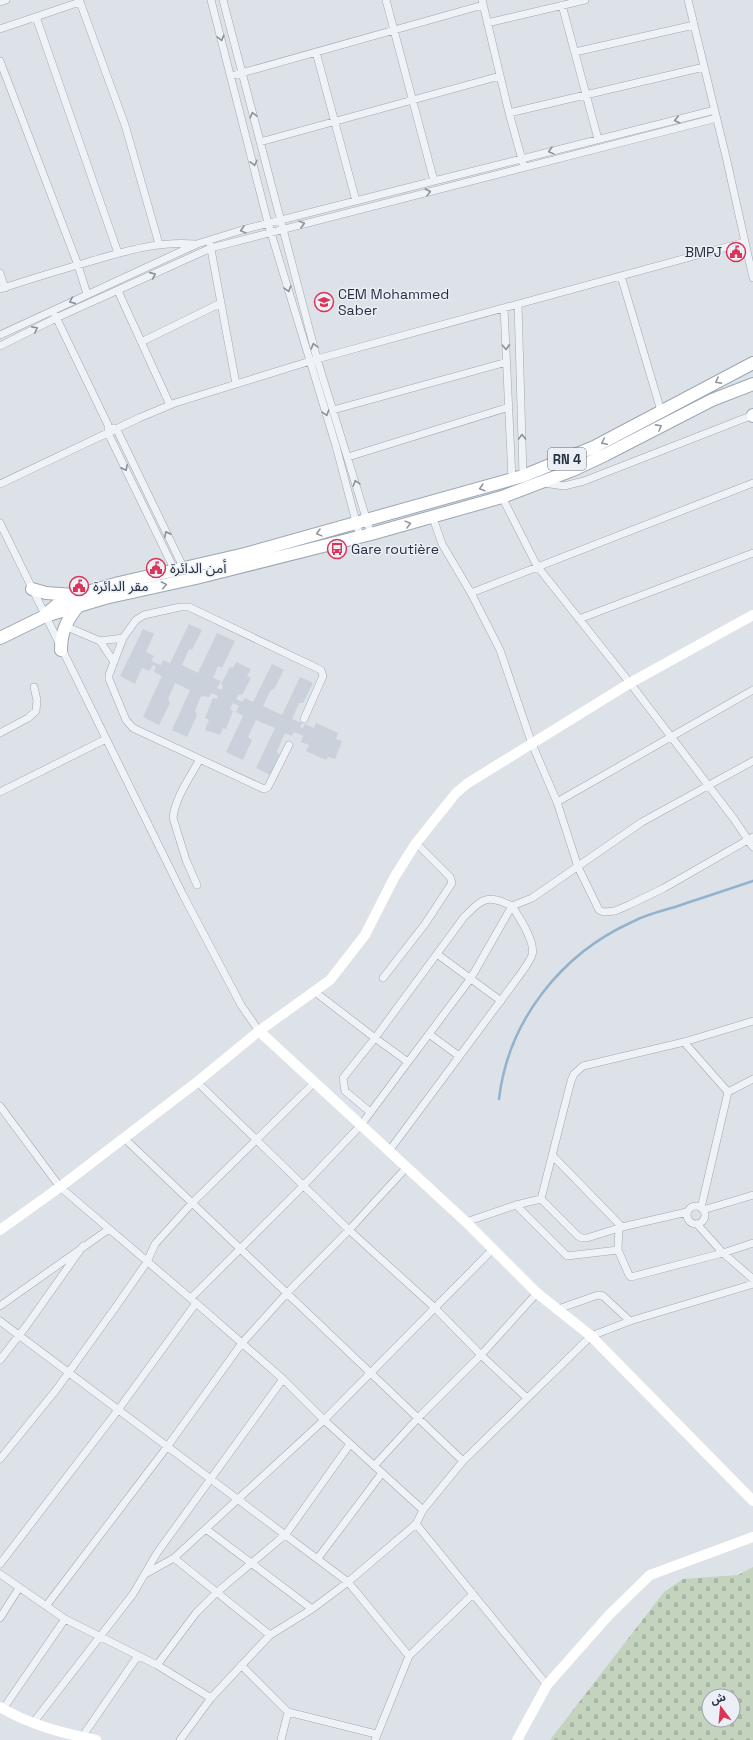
<svg xmlns="http://www.w3.org/2000/svg" width="753" height="1740" viewBox="0 0 753 1740" font-family="'Space Grotesk','Noto Sans Arabic',sans-serif">
<style>
.built{fill:#cad1da}
.cemetery{fill:url(#cemetery-stones);fill-rule:evenodd}
.lines{fill:none;stroke-linecap:round;stroke-linejoin:round}
.stream{stroke:#93b2cc;stroke-width:2.5}
.street-casing{stroke:#a1a9b2;stroke-width:8}
.primary-casing{stroke:#9ba7b5;stroke-width:14}
.street{stroke:#eff2f6;stroke-width:7}
.secondary{stroke:#fff;stroke-width:10}
.primary{stroke:#fff;stroke-width:12}
.oneway{stroke:#8a919b}
.oneway2{stroke:#9298a0}
.labels{text-anchor:middle;stroke-width:3;stroke-linejoin:round;paint-order:stroke}
.shield{fill:#ecf0f6;stroke:#616a77;stroke-width:1}
.shield-label{font-size:13px;font-weight:bold;fill:#253040}
.poi-label{font-size:14px;fill:#253040;stroke:#ecf0f6;text-anchor:start}
</style>
<defs>
<pattern id="cemetery-stones" width="16" height="16" patternUnits="userSpaceOnUse"><rect width="16" height="16" fill="#c4d3bd"/><path d="M2 7V4a2 2 0 0 1 4 0v3zM10 15v-3a2 2 0 0 1 4 0v3z" fill="#a8b5a4"/></pattern>
</defs>
<rect width="100%" height="100%" fill="#dce2e8"/>
<path class="built" d="M189,624L202,630L192,650L189,649L182,665L198,673L217,633L235,641L222,668L218,666L213,678L221,681L217,688L222,690L223,686L221,684L230,667L233,668L236,662L251,669L247,676L251,678L242,695L239,694L236,699L242,702L245,698L253,702L272,664L284,670L274,689L271,690L263,706L282,715L300,677L313,683L303,703H299L292,719L302,723L300,727L303,728L305,724L314,728L316,723L338,733L336,739L342,741L335,759L328,757L326,760L306,751L309,745L301,742L303,736L294,732L292,736L285,733L277,751L279,755L270,775L256,768L275,728L256,720L248,737L252,740L243,760L226,752L243,716L236,712L239,706L233,703L230,709L233,711L226,729L223,728L220,735L205,730L209,720L205,718L213,698L217,699L218,696L212,693L209,697L201,696L195,711L197,715L187,737L172,730L190,690L175,683L168,699L170,703L159,725L143,717L162,676L154,672L156,666L153,665L149,671L142,668L135,684L120,676L143,629L154,634L146,652L154,656L151,661L161,665L163,660L170,663Z"/>
<path class="cemetery" d="M753,1567V1740H550L664,1592L683,1579L738,1575ZM709,1696H733V1720H709Z"/>
<g class="lines">
<path class="stream" d="M499,1099C508,1021 561,954 632,922C645,915 660,911 675,907C701,898 727,890 753,881"/>
<defs>
<path id="street" d="M211,0L268,223L336,446L360,537
M223,0L317,359L371,534
M386,0L434,181
M482,0L509,113L523,163
M688,0L727,161L753,278
M0,2L6,0
M562,5L598,139
M36,17L118,253
M487,23L585,0
M0,29L80,2L125,125L159,244
M316,52L356,201
M575,52L694,25
M0,61L78,265L87,294
M231,76L483,5
M509,113L704,67
M260,142L500,76
M210,244L236,384
M0,273L5,288
M621,276L661,411
M0,289C28,280 56,271 85,263C122,252 156,241 195,244
M118,291L170,405
M518,304L523,476
M504,308L512,479
M55,315L108,425V433L175,571
M0,335L197,244L242,230L434,181L715,110
M141,342L221,303
M0,346L56,318L211,248L717,118
M333,410L507,362
M114,428L117,430L184,569
M348,457L509,407
M544,483L564,486L584,481L753,415
M0,484L139,418L175,403L317,359L745,242
M502,497L537,566L630,683L734,819L753,847
M433,518L442,544L471,593L500,650L532,744L557,802L578,867L599,910L604,912L615,911L629,905L664,888L753,837
M0,523L183,895L241,1005L259,1031
M471,593L753,483
M579,619L753,553
M65,626L100,641L123,638
M100,641L114,662
M0,733L28,718L36,711L37,700L34,687
M289,745L268,787L264,789L133,728L126,720L109,679V675L123,638L136,620L144,615L180,607H189L321,670L323,676L304,719
M0,792L106,739
M557,802L753,690
M197,885L186,860L173,818C175,798 190,777 200,759
M437,954L501,1001
M383,978L425,924L452,883L450,877L416,843
M429,1034L459,1056
M684,1042L728,1092L701,1208
M197,1082L349,1230L435,1308L481,1355L527,1398
M728,1092L753,1079
M0,1106L60,1187L196,1303L283,1379L324,1420L423,1510
M370,1112L345,1091L343,1078L375,1038L464,917C483,898 487,894 512,906L532,898L642,822L753,761
M124,1138L463,1461
M389,1151L522,972C525,967 530,961 532,955C536,942 519,917 512,906L471,978L408,1062
M553,1156L622,1227
M541,1199L571,1081L574,1074L583,1066L684,1042L753,1021
M516,1205L567,1256L618,1250L619,1228
M687 1215a9 9 0 1 1 18 0a9 9 0 1 1-18 0Z
M703,1210L753,1195
M466,1222L516,1205L541,1199L578,1236L582,1238H587L622,1227L687,1212
M697,1224L723,1253L753,1279
M618,1250L629,1275L631,1277L723,1253L753,1243
M191,1298L304,1185L361,1125L408,1062L375,1038L315,992
M0,1306L109,1229
M558,1309L598,1295L603,1296L630,1321
M0,1321L348,1582L409,1656
M0,1360L27,1325L83,1246
M0,1459L56,1390L115,1308L147,1262L155,1244L192,1203L315,1082
M374,1466L418,1418L481,1355L537,1293
M416,1524L547,1685
M206,1529L312,1609
M174,1558L270,1635
M318,1558L382,1473
M0,1564L118,1410L196,1303
M147,1573L174,1558L324,1420L493,1249
M0,1574L65,1619L157,1665L211,1698
M46,1606L167,1447L242,1343L287,1293L349,1230L406,1168
M0,1618L19,1588
M157,1665L196,1613L216,1593L286,1534L350,1444
M241,1665L288,1712L376,1734
M3,1709L65,1619
M33,1723L133,1594L157,1553L283,1379
M82,1737L137,1657
M180,1740L211,1698L270,1635L312,1609L348,1582L416,1524L423,1510L463,1461L591,1336L630,1321L753,1284
M281,1740L288,1712
M375,1740L409,1656L473,1594"/>
<path id="primary" d="M753,416V415
M32,589L46,593L74,595
M46,614L63,600L77,595L119,583L245,554L523,476L594,447L753,363
M0,638L45,616L105,598L196,578L371,534L502,497L573,470L605,455L712,400L753,384
M61,650C61,632 67,619 79,605"/>
</defs>
<use href="#street" class="street-casing"/>
<use href="#primary" class="primary-casing"/>
<use href="#street" class="street"/>
<path class="secondary" d="M259,1031L466,1222L537,1293L591,1336L753,1501
M0,1230L60,1187L197,1082L259,1031L330,980L365,935L394,878L416,843L456,793L468,783L630,683L753,615
M0,1707C29,1725 63,1733 96,1740
M517,1740L547,1685L609,1615L650,1575L753,1537"/>
<use href="#primary" class="primary"/>
</g>
<defs><path id="oneway-chevron" d="M-2-3.5L2.5 0L-2 3.5" fill="none" stroke-width="1.6" stroke-linecap="round" stroke-linejoin="round"/></defs>
<g class="oneway">
<use href="#oneway-chevron" transform="translate(221 38) rotate(75)"/>
<use href="#oneway-chevron" transform="translate(253 115) rotate(-105)"/>
<use href="#oneway-chevron" transform="translate(677 120) rotate(167)"/>
<use href="#oneway-chevron" transform="translate(551 151) rotate(165)"/>
<use href="#oneway-chevron" transform="translate(254 163) rotate(76)"/>
<use href="#oneway-chevron" transform="translate(428 192) rotate(-14)"/>
<use href="#oneway-chevron" transform="translate(302 224) rotate(-15)"/>
<use href="#oneway-chevron" transform="translate(243 230) rotate(165)"/>
<use href="#oneway-chevron" transform="translate(153 275) rotate(-24)"/>
<use href="#oneway-chevron" transform="translate(288 289) rotate(73)"/>
<use href="#oneway-chevron" transform="translate(72 301) rotate(156)"/>
<use href="#oneway-chevron" transform="translate(35 329) rotate(-28)"/>
<use href="#oneway-chevron" transform="translate(314 346) rotate(-105)"/>
<use href="#oneway-chevron" transform="translate(506 347) rotate(87)"/>
<use href="#oneway-chevron" transform="translate(326 413) rotate(73)"/>
<use href="#oneway-chevron" transform="translate(522 437) rotate(-92)"/>
<use href="#oneway-chevron" transform="translate(125 468) rotate(64)"/>
<use href="#oneway-chevron" transform="translate(356 483) rotate(-107)"/>
<use href="#oneway-chevron" transform="translate(167 534) rotate(-116)"/>
</g>
<g class="oneway2">
<use href="#oneway-chevron" transform="translate(718 381) rotate(152)"/>
<use href="#oneway-chevron" transform="translate(659 427) rotate(-29)"/>
<use href="#oneway-chevron" transform="translate(604 442) rotate(154)"/>
<use href="#oneway-chevron" transform="translate(482 488) rotate(164)"/>
<use href="#oneway-chevron" transform="translate(408 524) rotate(-15)"/>
<use href="#oneway-chevron" transform="translate(319 533) rotate(165)"/>
<use href="#oneway-chevron" transform="translate(164 585) rotate(-11)"/>
</g>
<defs>
<symbol id="civic-ring" viewBox="-11 -11 22 22"><circle r="9.5" fill="#ecf0f6" stroke="#da3458" stroke-width="1.5"/><path d="M-.6-6.5H3V-4.5H.6V-3L4-1V1h2V6H-6V1h2V-1L-.6-3ZM-1.2 2.5V6h2.4V2.5Z" fill="#da3458"/></symbol>
<symbol id="school-ring" viewBox="-11 -11 22 22"><circle r="9.5" fill="#ecf0f6" stroke="#da3458" stroke-width="1.5"/><path d="M0-5L7-2L0 1L-7-2ZM-4 1L0 2.5L4 1V4Q0 6-4 4Z" fill="#da3458"/></symbol>
<symbol id="bus-ring" viewBox="-11 -11 22 22"><circle r="9.5" fill="#ecf0f6" stroke="#da3458" stroke-width="1.5"/><path d="M-5-6H5V4H4V6H2V4H-2V6H-4V4H-5ZM-3.5-4V0h7V-4ZM-3.5 1.2v1.5H-2V1.2ZM2 1.2v1.5H3.5V1.2Z" fill="#da3458"/></symbol>
</defs>
<g fill-rule="evenodd">
<use href="#civic-ring" x="725" y="241" width="22" height="22"/>
<use href="#school-ring" x="313" y="291" width="22" height="22"/>
<use href="#bus-ring" x="326" y="538" width="22" height="22"/>
<use href="#civic-ring" x="145" y="557" width="22" height="22"/>
<use href="#civic-ring" x="68" y="575" width="22" height="22"/>
</g>
<g class="labels">
<rect class="shield" x="548" y="448" width="38" height="22" rx="3"/>
<g class="shield-label">
<text x="567" y="464">RN 4</text>
</g>
<g class="poi-label">
<text x="722" y="257" text-anchor="end">BMPJ</text>
<text x="338" y="299">CEM Mohammed<tspan x="338" dy="16">Saber</tspan></text>
<text x="351" y="554">Gare routière</text>
<text x="170" y="573">أمن الدائرة</text>
<text x="93" y="591">مقر الدائرة</text>
</g>
</g>
<g transform="translate(721 1708) rotate(344)"><circle r="19" fill="#ecf0f6" stroke="#9ca3ad"/>
<path d="M0-3L7 15L0 10L-7 15Z" fill="#da3458"/>
<text y="-6" font-size="11" font-weight="bold" text-anchor="middle" fill="#253040">ش</text>
</g>
</svg>
